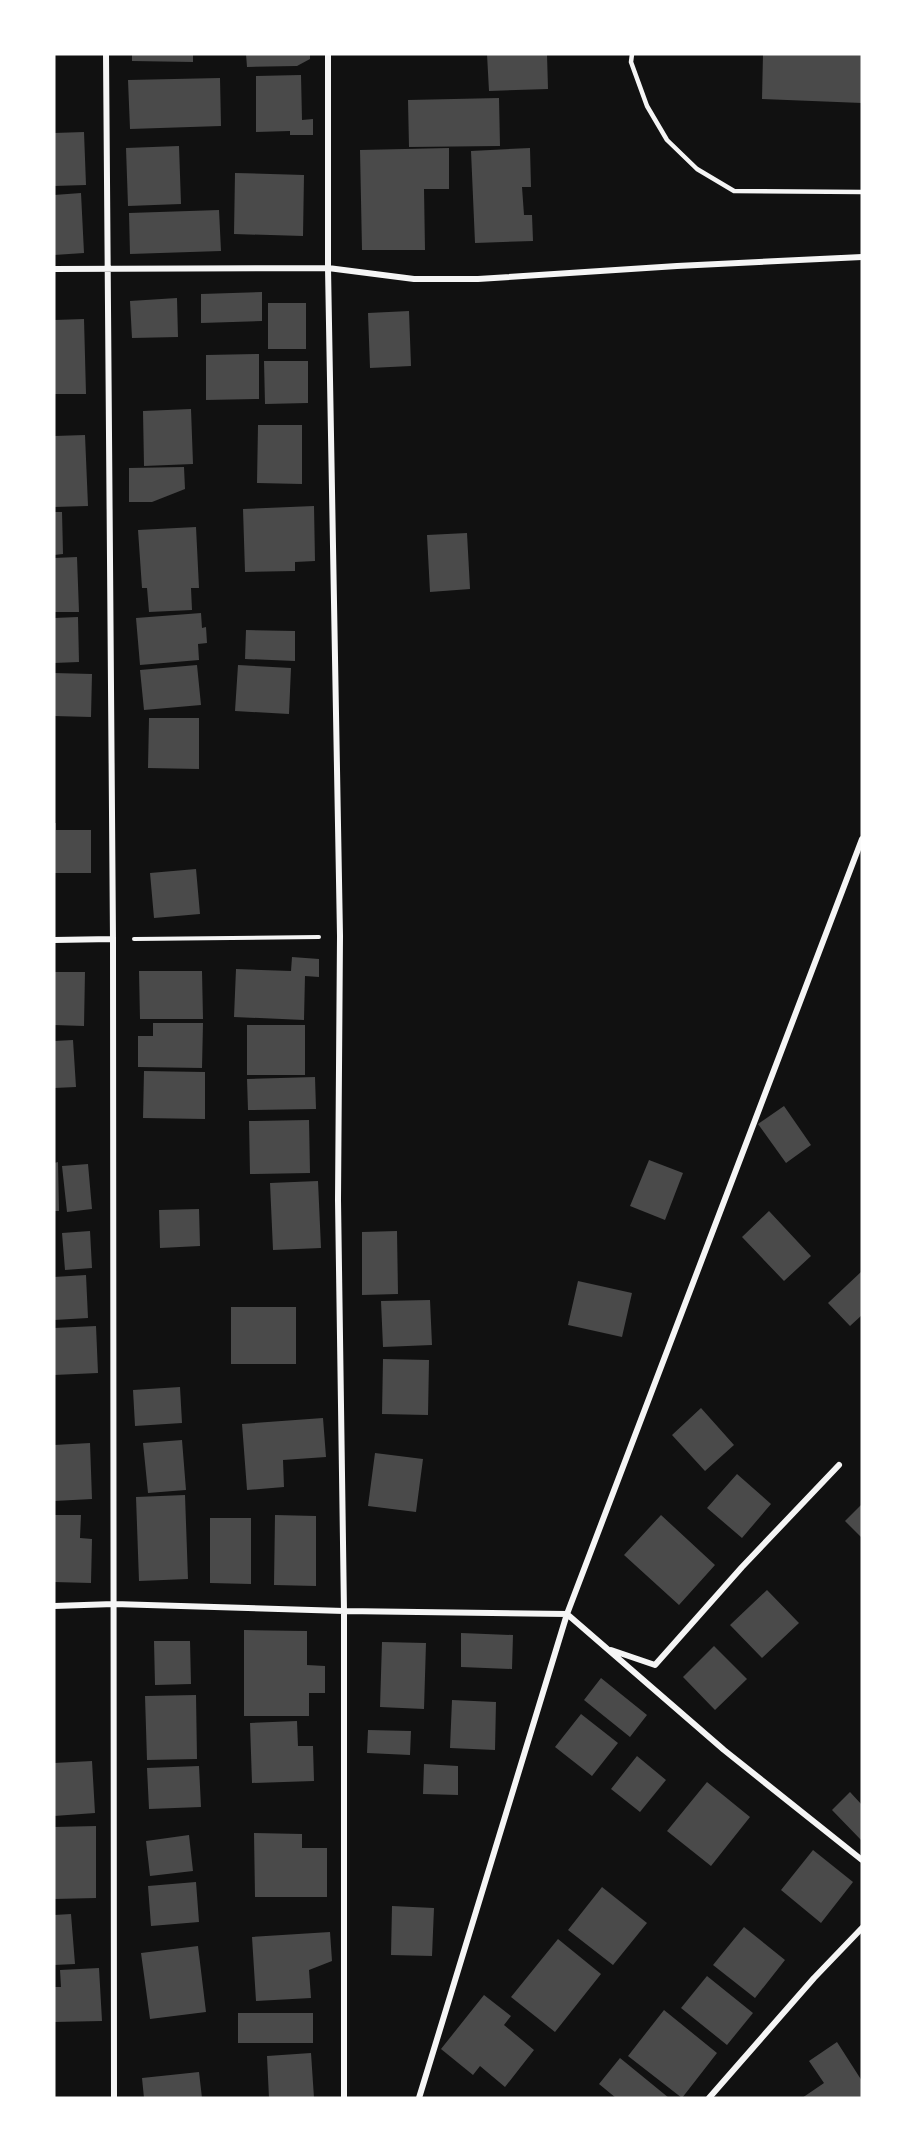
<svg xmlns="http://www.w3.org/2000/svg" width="916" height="2152" viewBox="0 0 916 2152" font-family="'Noto Serif',serif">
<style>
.building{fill:#4a4a4a}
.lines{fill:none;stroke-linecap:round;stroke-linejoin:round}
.path{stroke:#f5f5f5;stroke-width:4}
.service{stroke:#f5f5f5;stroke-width:4.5}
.minor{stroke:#f5f5f5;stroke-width:6}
</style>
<rect width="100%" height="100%" fill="#111"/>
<path class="building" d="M132,54H193V62L132,61Z
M246,54H310V59L297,66L247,67Z
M487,54H547L548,89L489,91Z
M763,54H862V103L762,99Z
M301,75L302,120L313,119V135H290V131L256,132V76Z
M220,78L221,126L130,129L128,80Z
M499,98L500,146L409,147L408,100Z
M84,132L86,185L54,186V133Z
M179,146L181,204L128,206L126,148Z
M449,148V189H424L425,250H362L360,150Z
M530,148L531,187H522L524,215H532L533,241L475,243L471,151Z
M235,173L304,175L303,236L234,234Z
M81,193L84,253L54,255V195Z
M219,210L221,251L130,254L129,213Z
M262,292V321L201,323V294Z
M177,298L178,337L132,338L130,301Z
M268,303H306V349H268Z
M409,311L411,366L370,368L368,313Z
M84,319L86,394H54V320Z
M259,354V399L206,400V355Z
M264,361H308V403L265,404Z
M191,409L193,464L144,466L143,411Z
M258,425H302V484L257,483Z
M85,435L88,506L54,507V436Z
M184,467L185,489L152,502H129V468Z
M314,506L315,561L295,562V571L245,572L243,509Z
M54,512H62L63,554L54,555Z
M196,527L199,588H191L192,610L149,612L147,588H142L138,530Z
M467,533L470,589L430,592L427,535Z
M77,557L79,612H54V558Z
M201,613L202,628L206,627L207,643L198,644L199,660L140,665L136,618Z
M78,617L79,662L54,663V618Z
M246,630L295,631V661L245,659Z
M197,665L201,705L144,710L140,670Z
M238,665L291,668L289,714L235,711Z
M54,673L92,674L91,717L54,716Z
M149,718H199V769L148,768Z
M54,823H56V830H91V873H54Z
M196,869L200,914L154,918L150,873Z
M292,957L319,959V977L305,976L304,1020L234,1017L236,969L291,971Z
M139,971H202L203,1019H140Z
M54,972H85L84,1026L54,1025Z
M153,1023H203L202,1068L138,1067V1036H153Z
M247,1025H305V1075H247Z
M73,1040L76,1087L54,1088V1041Z
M144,1071L205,1072V1119L143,1118Z
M315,1077L316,1109L248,1110L247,1079Z
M784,1106L811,1145L786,1163L758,1124Z
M309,1120L310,1173L250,1174L249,1121Z
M649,1160L683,1173L665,1220L630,1206Z
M58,1162L59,1211H54V1163Z
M88,1164L92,1209L67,1212L62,1166Z
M318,1181L321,1248L273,1250L270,1183Z
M199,1209L200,1246L160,1248L159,1210Z
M769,1211L811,1256L784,1281L742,1237Z
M90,1231L92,1268L65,1270L62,1233Z
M397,1231L398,1294L362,1295V1232Z
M862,1271V1315L850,1326L828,1303Z
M86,1275L88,1318L54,1320V1277Z
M578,1281L632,1293L622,1337L568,1325Z
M430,1300L432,1345L383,1347L381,1301Z
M231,1307H296V1364H231Z
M96,1326L98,1373L54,1375V1328Z
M383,1359L429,1360L428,1415L382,1414Z
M180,1387L182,1423L135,1426L133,1390Z
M701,1408L734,1445L705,1471L672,1435Z
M323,1418L326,1457L283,1460L284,1487L247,1490L242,1424Z
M182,1440L186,1490L148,1493L143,1443Z
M90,1443L92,1499L54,1501V1445Z
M375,1453L423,1459L416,1512L368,1506Z
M737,1474L771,1504L742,1538L707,1508Z
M185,1495L188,1579L139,1581L136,1497Z
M862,1504V1538L845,1521Z
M54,1515H81L80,1538L92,1539L91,1583L54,1582Z
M275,1515L316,1516V1586L274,1585Z
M661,1515L715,1565L679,1605L624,1555Z
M210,1518H251V1584L210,1583Z
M767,1590L799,1623L762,1658L730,1625Z
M244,1630L307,1631V1665L325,1666V1693H309V1716H244Z
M461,1633L513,1635L512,1669L461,1667Z
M154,1641H190L191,1684L155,1685Z
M382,1642L426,1643L424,1709L380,1707Z
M714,1646L747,1679L715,1710L683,1677Z
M601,1678L647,1715L630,1737L584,1700Z
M196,1695L197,1759L147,1760L145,1696Z
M452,1700L496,1702L495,1750L450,1748Z
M581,1714L618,1743L592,1776L555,1747Z
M297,1721L298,1746H313L314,1781L252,1783L250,1723Z
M368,1730L411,1731L410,1755L367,1753Z
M637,1756L666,1780L640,1812L611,1789Z
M92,1761L95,1813L54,1816V1763Z
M424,1764L458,1766V1795L423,1794Z
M199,1766L201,1807L149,1809L147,1768Z
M707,1782L750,1817L711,1866L667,1831Z
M850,1792L862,1805V1841L832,1810Z
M96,1826V1898L54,1899V1827Z
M254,1833L302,1834V1848H327V1897H255Z
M189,1835L193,1871L150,1876L146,1841Z
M813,1850L853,1882L821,1923L781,1890Z
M196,1882L199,1922L151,1926L148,1886Z
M602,1887L647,1923L613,1965L568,1930Z
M392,1906L434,1908L432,1956L391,1955Z
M71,1914L75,1964L54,1965V1915Z
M744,1927L785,1960L755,1998L713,1965Z
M330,1932L332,1961L309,1970L311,1998L256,2001L252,1937Z
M558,1939L601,1974L555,2032L511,1997Z
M198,1946L206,2012L150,2019L141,1953Z
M99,1968L102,2021L54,2022V1987H61L60,1970Z
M707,1976L753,2013L727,2045L681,2008Z
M484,1995L511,2016L504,2025L534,2050L505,2087L480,2066L473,2075L441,2049Z
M664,2010L717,2053L682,2098L628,2056Z
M238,2013H313V2043H238Z
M837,2042L862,2081V2098H802L824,2083L809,2061Z
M311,2053L314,2098H269L267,2056Z
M620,2058L669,2098H616L599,2084Z
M199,2072L202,2098H144L142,2078Z"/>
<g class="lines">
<path class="path" d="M134,939L319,937"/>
<path class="service" d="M632,54L631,62L647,106L667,140L697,169L734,191L862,192"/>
<path class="minor" d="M106,54L113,939L114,2098
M328,54V268L340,936L338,1200L344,1611V2098
M54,269L328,268L414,279H478L677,266L862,257
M54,940L113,939
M54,1606L114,1604L344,1611L567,1614L724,1750L862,1860
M611,1650L655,1665L742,1567L839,1465
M419,2098L567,1614L862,839
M709,2098L814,1978L862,1928"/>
</g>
<rect width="916" height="2152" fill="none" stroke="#ffffff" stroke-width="111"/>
</svg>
